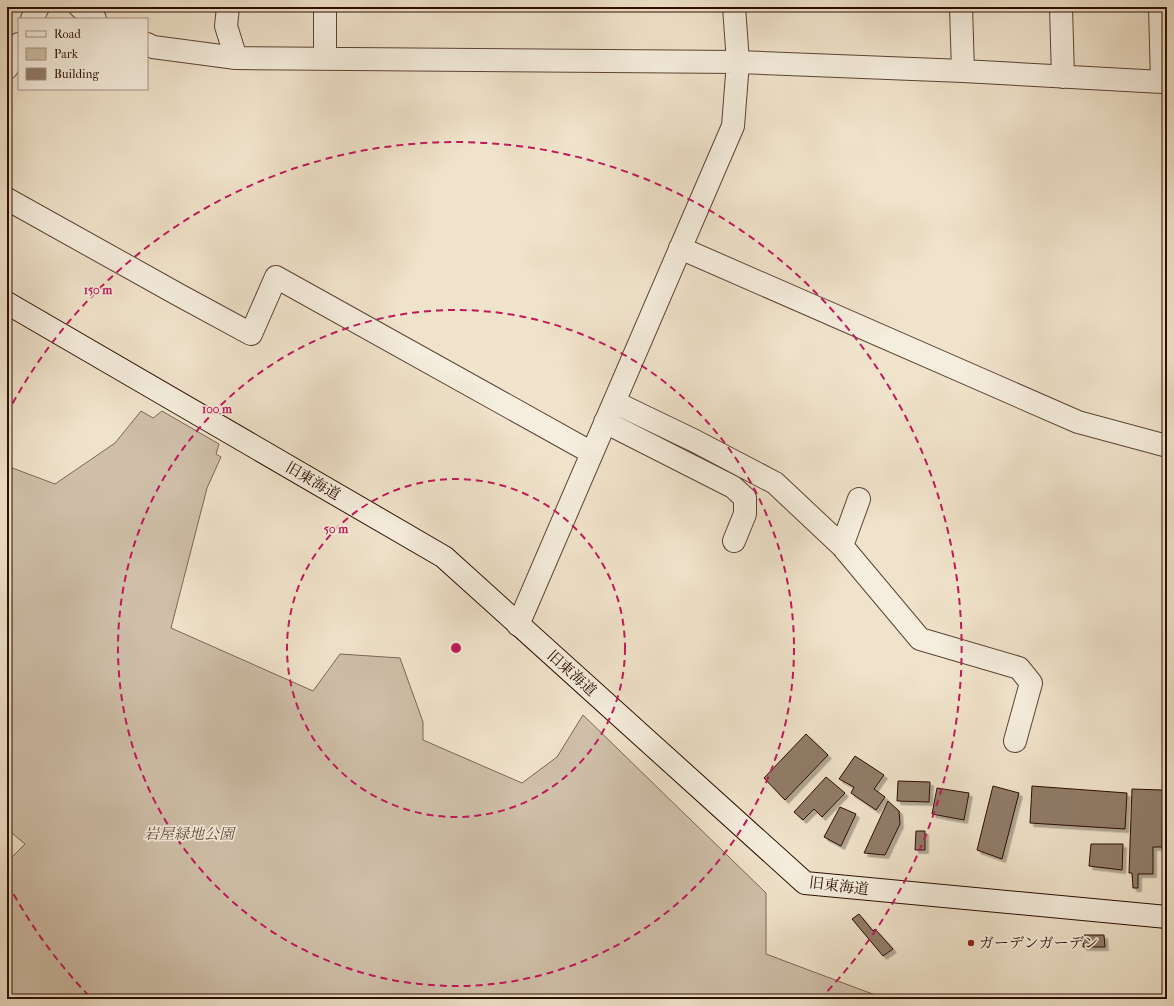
<svg xmlns="http://www.w3.org/2000/svg" width="1174" height="1006" viewBox="0 0 1174 1006" font-family="'IM FELL French Canon','Noto Serif JP',serif">
<style>
.green{fill:#cfbfa9;stroke:#7d6655}
.building{fill:#917d6a;stroke:#2b0e01;filter:url(#shadow)}
.lines{fill:none;stroke-linecap:round;stroke-linejoin:round}
.street-casing{stroke:#5c4334;stroke-width:24}
.secondary-casing{stroke:#2b0e01;stroke-width:24}
.street{stroke:#f5eddd;stroke-width:22}
.secondary{stroke:#f5eddd;stroke-width:22}
.ring{fill:none;stroke:#c2185b;stroke-width:2;stroke-dasharray:7 5}
.poi-dot{fill:#8f2418;stroke:#f5eddd;stroke-width:1.5}
.labels{text-anchor:middle;stroke-width:3.5;stroke-linejoin:round;paint-order:stroke}
.street-label{font-size:15px;fill:#2b0e01;stroke:#f5eddd}
.park-label{font-size:15px;font-style:italic;fill:#644c3c;stroke:#f5eddd}
.poi-label{font-size:15px;fill:#2b0e01;stroke:#f5eddd;text-anchor:start}
.centre{fill:#c2185b;stroke:#f5eddd;stroke-width:2}
.ring-label{font-size:12px;text-anchor:middle;font-weight:bold;fill:#c2185b;stroke:#f5eddd;stroke-width:3.5;stroke-linejoin:round;paint-order:stroke}
</style>
<defs>
<filter id="shadow"><feDropShadow dx="3.5" dy="3.5" stdDeviation="0" flood-color="#0004"/></filter>
</defs>
<rect width="100%" height="100%" fill="#f0e3cb"/>
<filter id="stains"><feTurbulence type="fractalNoise" baseFrequency=".005" numOctaves="4"/><feColorMatrix values="0 0 0 0 .2 0 0 0 0 .09 0 0 0 0 .02 0 0 0 .5 -.17"/></filter>
<radialGradient id="worn" r=".72"><stop offset=".6" stop-color="#630" stop-opacity="0"/><stop offset="1" stop-color="#630" stop-opacity=".3"/></radialGradient>
<path class="green" d="M141,411L153,418L162,411L219,444L216,454L221,457L207,488L171,628L313,691L340,654L400,658L423,722V740L522,783L557,757L583,715L766,893V954L886,999H7V862L25,844L7,829V466L55,484L115,443Z"/>
<path class="building" d="M806,734L828,755L785,800L764,778Z
M855,756L884,775L874,789L885,797L876,810L851,793L854,787L839,779Z
M826,777L845,793L822,817L814,809L803,820L794,812Z
M898,781L930,782L929,802L897,801Z
M993,786L1019,793L1002,859L977,850Z
M1032,786L1127,793L1125,829L1030,823Z
M937,788L969,793L964,820L932,814Z
M1132,789L1163,790L1162,847H1153V874H1138V888H1133L1132,873H1129Z
M888,801L899,811L900,824L885,855L864,853Z
M840,807L856,814L841,846L824,837Z
M1167,810V847H1165Z
M916,831H925V850H915Z
M1091,844H1123L1122,870L1089,866Z
M1165,858H1167V886H1163Z
M859,914L873,931L875,929L893,949L883,956L852,919Z
M1084,935H1104L1105,947H1083Z"/>
<g class="lines">
<defs>
<path id="street" d="M80,7L95,19
M228,7L226,26L236,58L738,62L963,71L1162,82L1160,7
M961,7L963,71
M1061,7L1063,77
M32,19L38,7
M147,44L153,47L236,58
M325,58V7
M7,68L19,44
M7,199L179,295L251,334L276,277L592,453
M680,248L1078,422L1167,446
M614,402L695,441L775,483L842,546L920,639L1019,668L1031,683L1015,741
M605,422L733,487L745,498V514L734,541
M842,546L859,499
M518,625L733,126L738,62L734,7"/>
<path id="secondary" d="M7,303L444,557L805,883L1167,917"/>
</defs>
<use href="#street" class="street-casing"/>
<use href="#secondary" class="secondary-casing"/>
<use href="#street" class="street"/>
<use href="#secondary" class="secondary"/>
</g>
<g class="ring">
<circle cx="456" cy="648" r="169"/>
<circle cx="456" cy="648" r="338"/>
<path d="M89 996A506 506 0 0 1 7 882M7 414A506 506 0 1 1 823 996"/>
</g>
<circle class="poi-dot" cx="971" cy="943" r="4"/>
<g class="labels">
<g class="street-label">
<text transform="translate(313 481) rotate(30)" y="5">旧東海道</text>
<text transform="translate(572 673) rotate(42)" y="5">旧東海道</text>
<text transform="translate(839 886) rotate(7)" y="5">旧東海道</text>
</g>
<g class="park-label">
<text x="189" y="839">岩屋緑地公園</text>
</g>
<g class="poi-label">
<text x="979" y="948">ガーデンガーデン</text>
</g>
</g>
<circle cx="456" cy="648" r="6" class="centre"/>
<g class="ring-label">
<text x="98" y="294">150 m</text>
<text x="217" y="413">100 m</text>
<text x="336" y="533">50 m</text>
</g>
<rect width="1174" height="1006" fill="none" stroke="#f0e3cb" stroke-width="24"/>
<rect x="8" y="8" width="1158" height="990" fill="none" stroke="#2b0e01" stroke-width="2"/>
<rect x="12" y="12" width="1150" height="982" fill="none" stroke="#2b0e01"/>
<rect x="18" y="18" width="130" height="72" fill="#f5eddd" stroke="#a49485"/>
<rect x="26" y="31" width="20" height="6" fill="#f5eddd" stroke="#a49485"/>
<text x="54" y="38" font-size="12" fill="#2b0e01">Road</text>
<rect x="26" y="48" width="20" height="12" fill="#cfbfa9" stroke="#a49485"/>
<text x="54" y="58" font-size="12" fill="#2b0e01">Park</text>
<rect x="26" y="68" width="20" height="12" fill="#917d6a" stroke="#a49485"/>
<text x="54" y="78" font-size="12" fill="#2b0e01">Building</text>
<rect width="100%" height="100%" filter="url(#stains)"/>
<rect width="100%" height="100%" fill="url(#worn)"/>
</svg>
